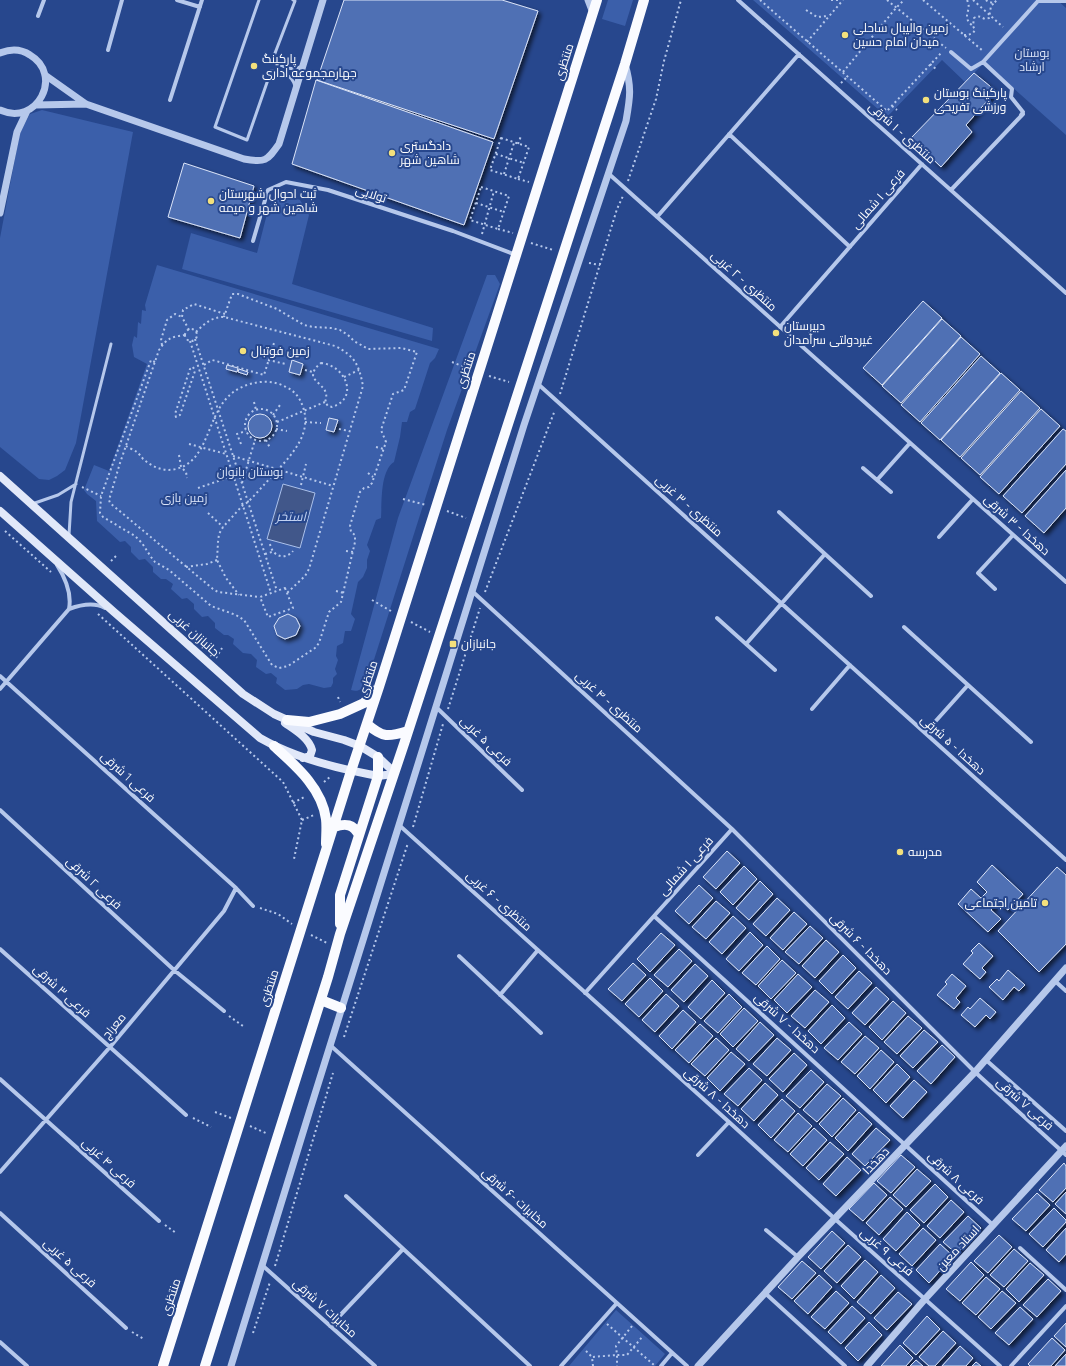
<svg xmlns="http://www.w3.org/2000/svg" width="1066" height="1366" viewBox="0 0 1066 1366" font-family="Quicksand,Cairo,sans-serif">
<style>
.green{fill:#3b5faa}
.water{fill:#41578a;stroke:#abc1eb}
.building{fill:#4f70b4;stroke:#dbe4f8;filter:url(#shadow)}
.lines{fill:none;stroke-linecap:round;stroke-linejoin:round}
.path{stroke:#b6c8eb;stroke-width:2;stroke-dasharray:2 3;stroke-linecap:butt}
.service{stroke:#b6c8eb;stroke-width:3}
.minor{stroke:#b6c8eb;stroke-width:4}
.tertiary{stroke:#b6c8eb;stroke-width:7}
.secondary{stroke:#e1e8f9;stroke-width:8}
.primary{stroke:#fafbff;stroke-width:10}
.poi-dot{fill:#f3e07c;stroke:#27478d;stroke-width:1.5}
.labels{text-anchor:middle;stroke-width:4;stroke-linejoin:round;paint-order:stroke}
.poi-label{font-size:12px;fill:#fff;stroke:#27478d;text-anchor:start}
.park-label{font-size:12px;fill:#dbe4f8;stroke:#27478d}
.street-label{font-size:12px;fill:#fff;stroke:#27478d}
.water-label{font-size:13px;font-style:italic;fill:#c2d2f2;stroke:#27478d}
</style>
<defs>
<filter id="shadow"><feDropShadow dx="3" dy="3" stdDeviation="2" flood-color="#0009"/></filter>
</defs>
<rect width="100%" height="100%" fill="#27478d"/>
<path class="green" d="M608,0H633L625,26L602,19Z
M753,0H1038L984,63L965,82L942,60L887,117Z
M1040,0H1057L1066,8V135L984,62Z
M42,110L133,132L76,443L65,470L57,476L49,480L39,479L0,447V238L20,132L30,114Z
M283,196L300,200L309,215L292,284L433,328L432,341L182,269L191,233L257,253L269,206Z
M157,265L439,349L435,358L430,363L415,409L410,412L407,422H402L400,437L394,462C380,471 382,502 381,518L376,520L367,545L370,551L367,560V568L363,577L358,582L351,614L355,619L351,631H345L343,643L337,646L336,656L338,660L335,669L337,674L333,678V683L331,687L324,688L309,684L303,685L297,689L285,690L276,683L277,678L271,673L266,674L256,667L257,660L251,654L243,653L233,644L234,639L228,635H224L215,628V623L208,616L202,617L194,609V604L187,598L182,599L171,589L173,584L166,579H161L153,572V567L145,559L139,560L131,552V547L125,541L120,542L97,521L96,501L87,494L84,490L94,465L109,471L147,364L134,357L132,345L134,336L137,338L138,322L141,324L142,310L146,311L145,305Z
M487,275H495L500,284L447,430L372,666C370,676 365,695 351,690L398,518Z
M616,1310L665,1354L655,1366H569Z"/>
<path class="water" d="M283,484L315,493L300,548L267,539Z"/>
<path class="building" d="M344,0H502L538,11L494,139L317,80Z
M974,73L996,91L966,125L972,132L941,167L911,138Z
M316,80L493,142L464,225L292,164Z
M184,163L254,186L240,238L168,217Z
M923,301L942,318L882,385L863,368Z
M942,319L961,336L901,403L882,386Z
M961,337L980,354L920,422L901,405Z
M981,356L1000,373L940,440L921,423Z
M292,360L303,364L300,375L289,372Z
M227,365L238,368L237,372L226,369Z
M239,369L248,372L247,375L238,372Z
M1001,373L1020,390L960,457L941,440Z
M1021,391L1040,408L980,475L961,458Z
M1041,409L1060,426L999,494L980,477Z
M248 426a12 12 0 1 1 24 0a12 12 0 1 1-24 0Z
M329,418L338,420L334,432L326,430Z
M1063,429L1066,431V464L1022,513L1003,496Z
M1066,470V508L1044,533L1025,516Z
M288,614L296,618L300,626L296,635L285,639L277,635L274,626L279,618Z
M727,851L740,863L716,889L703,877Z
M992,865L1023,894L1008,910L998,902L991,910L1001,919L988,932L958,904L971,889L981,898L987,892L977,882Z
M744,866L757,879L733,905L720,892Z
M1057,867L1066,875V944L1039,972L998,931Z
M760,881L773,894L749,920L736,908Z
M699,885L713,898L689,924L675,911Z
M777,898L790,910L766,936L753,924Z
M716,901L730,913L706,939L692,927Z
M794,912L807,924L783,950L770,938Z
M733,916L746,928L722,954L709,942Z
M810,926L823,938L799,964L785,952Z
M750,932L763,945L739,971L726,959Z
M661,933L675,945L650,972L637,959Z
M826,940L839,952L815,978L802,966Z
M979,943L993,956L982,968L986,972L980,979L963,964L973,953L971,951Z
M767,946L780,959L756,985L742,973Z
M679,949L692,961L668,987L654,975Z
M843,955L856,968L832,994L819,981Z
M782,960L796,973L771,999L758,986Z
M633,963L646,975L622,1001L608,989Z
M695,964L708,976L684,1002L671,990Z
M1008,970L1025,985L1019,991L1014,987L1003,1000L989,987L997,979L999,981Z
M859,971L872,983L848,1009L835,997Z
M798,974L812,987L787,1013L774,1000Z
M952,974L966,986L956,998L960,1002L954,1009L937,995L947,984L945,982Z
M650,978L663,991L639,1017L625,1004Z
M712,980L725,993L701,1019L688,1007Z
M876,987L889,999L865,1025L852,1013Z
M815,990L829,1002L805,1028L791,1016Z
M666,994L679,1006L655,1032L642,1020Z
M729,994L742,1007L718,1033L704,1021Z
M980,998L996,1012L990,1019L986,1015L975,1027L961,1015L968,1007L970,1009Z
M893,1001L906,1013L882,1040L869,1027Z
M832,1005L845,1018L821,1044L808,1031Z
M744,1008L758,1021L733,1047L720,1034Z
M683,1010L696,1022L672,1049L659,1036Z
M908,1016L922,1028L897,1054L884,1042Z
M760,1022L774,1035L749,1061L736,1049Z
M849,1022L862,1034L838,1060L824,1048Z
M700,1024L713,1036L689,1063L675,1050Z
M924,1030L938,1042L913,1068L900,1056Z
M865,1036L879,1048L855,1074L841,1062Z
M716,1038L729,1050L705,1076L691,1064Z
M777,1038L791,1050L767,1076L753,1064Z
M942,1045L955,1057L931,1084L917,1071Z
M881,1050L894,1062L870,1089L857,1076Z
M731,1052L745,1064L720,1091L707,1078Z
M794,1053L807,1065L783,1092L769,1079Z
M897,1064L910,1077L886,1103L873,1090Z
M749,1068L762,1080L738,1106L724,1094Z
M811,1070L824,1082L800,1108L786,1096Z
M914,1080L927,1092L903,1118L890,1106Z
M765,1083L778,1095L754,1121L741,1109Z
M827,1084L841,1096L817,1122L803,1110Z
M843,1098L856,1110L832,1137L819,1124Z
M782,1099L795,1111L771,1138L758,1125Z
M859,1112L872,1124L848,1151L835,1138Z
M798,1113L812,1126L788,1152L774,1140Z
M814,1128L827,1140L803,1166L790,1154Z
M876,1128L890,1140L865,1166L852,1154Z
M830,1142L844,1154L819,1180L806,1168Z
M901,1155L915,1167L891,1193L877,1181Z
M847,1157L861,1170L836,1196L823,1184Z
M1064,1163L1066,1166V1188L1053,1202L1039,1190Z
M917,1169L931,1181L906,1207L893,1195Z
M874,1183L887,1195L863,1221L849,1209Z
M935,1184L948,1197L924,1223L910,1210Z
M1066,1192V1214L1055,1204Z
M1037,1193L1050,1205L1026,1231L1012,1219Z
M890,1197L903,1209L879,1235L866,1223Z
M951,1200L964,1212L940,1238L927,1226Z
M1054,1208L1066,1220V1222L1043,1247L1029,1234Z
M907,1212L920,1225L896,1251L883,1239Z
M968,1216L981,1228L957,1254L943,1242Z
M923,1228L936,1240L912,1266L899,1254Z
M1066,1228V1254L1059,1262L1046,1250Z
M832,1231L845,1243L821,1269L808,1257Z
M999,1235L1012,1247L988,1273L974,1261Z
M940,1244L953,1256L929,1283L916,1270Z
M848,1245L861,1257L837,1283L824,1271Z
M1014,1249L1028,1261L1004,1287L990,1275Z
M865,1260L878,1272L854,1299L841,1286Z
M802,1261L816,1273L792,1299L778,1287Z
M971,1262L984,1275L960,1301L946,1289Z
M1030,1263L1044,1275L1019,1302L1006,1289Z
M819,1275L832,1287L808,1314L794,1301Z
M881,1275L895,1288L871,1314L857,1302Z
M986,1277L1000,1289L976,1315L962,1303Z
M1048,1279L1061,1291L1037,1317L1023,1305Z
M836,1291L849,1303L825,1329L811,1317Z
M1002,1291L1016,1303L991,1329L978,1317Z
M898,1292L912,1304L887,1330L874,1318Z
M852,1306L865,1318L841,1344L828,1332Z
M1020,1307L1033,1319L1009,1345L995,1333Z
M927,1316L940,1329L916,1355L903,1343Z
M869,1322L882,1335L858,1361L845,1348Z
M1066,1323V1347L1054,1336Z
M943,1331L956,1343L935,1366H929L919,1357Z
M1052,1338L1065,1350L1051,1366H1030L1028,1364Z
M900,1345L913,1358L906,1366H881Z
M960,1346L973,1358L966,1366H942Z
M1066,1354V1366H1055Z
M916,1360L923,1366H910Z
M976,1362L981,1366H972Z"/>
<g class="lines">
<path class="path" d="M760,0L887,111L942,52
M831,0H841
M887,0L946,48
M923,0L983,51
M967,0C973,11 960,16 973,26
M973,0L1003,27
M986,0L988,2L994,3L997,0
M806,10L817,17L828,16
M964,35H968L973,33L975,30L973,26L974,18C979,15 980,17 985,19L989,18L991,6L994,3
M807,42L843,0
M930,64L936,69
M843,72L896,8L904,0
M841,83L847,77
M892,106L897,110
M877,114L883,108
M501,138L529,147L518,179L490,170Z
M518,144L521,136
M496,154L524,163
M504,174L514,143
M518,179L529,182
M628,181L656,99L664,61L681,0
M481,187L509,196L498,229L470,220Z
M476,203L504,212
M498,229L513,233
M482,234L494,191
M531,243L553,250
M589,263L600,265
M185 335a6 6 0 1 1 12 0a6 6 0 1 1-12 0Z
M189,330L182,317L183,310L194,304L225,314
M196,332C205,323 212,317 224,317L335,346C355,356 359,365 363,386L309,569L305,576L287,593
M185,335C171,337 167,338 159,350L120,463L109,500L110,503L213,589L218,592L260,597
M195,339L277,591
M190,341L271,593
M162,345L161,340L167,320L175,314L182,317
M268,360L286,364
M155,362L151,360L101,496L100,513L103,517L135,536L142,543L151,557L155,562L169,570L211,606L236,615L244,620L272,665L279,668L288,666L315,648L319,643L329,612L341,602L355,542V535L351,532L350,526L360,492L364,488L369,487L372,483L386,442L381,430L393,394L404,390L417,352L401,348L368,349L354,341L348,335L340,330L332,328L313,327L304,325L277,309L238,294H232L224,317
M452,362L469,369
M321,363C345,365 360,398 332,407L328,406L325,402C330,389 319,386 313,377C313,370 316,367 321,363Z
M204,365L212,360L216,361L264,375L274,343
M193,367L195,371L180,415L176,417L175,414L190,369Z
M305,370L313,372
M489,376L509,382
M344,377L359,370
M560,394L617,209L623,196
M254,402L256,410
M245 425a16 16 0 1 1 32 0a16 16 0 1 1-32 0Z
M273,415L280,405
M277,422L325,402
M305,422L321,423
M276,429L287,431
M339,429L349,431
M266,440L270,448
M189,444L226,454
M241,444L237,434L246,431
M126,446C129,448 134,450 137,452C139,454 141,456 143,459C152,467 164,472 176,469C213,460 205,405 240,388C254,381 271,379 286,387C295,391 300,398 303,407C312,433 293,453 277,471C267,481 258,492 248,502L243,505L223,527L219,534L218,542L217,560L226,578L239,595
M376,447L384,449
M179,455L181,467L186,472L187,478
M233,456L333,486
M368,473L373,477
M242,483L255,440
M301,485L306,464
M82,487L101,496
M198,488L233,476
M403,499L426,505
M447,511L466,518
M208,513L223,527
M5,531L51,572
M270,544C272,556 285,561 293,551
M346,551L354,552
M265,554L272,552
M111,561L118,554
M186,567L207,564L217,560
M285,588L293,608L268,617L260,597Z
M336,591L344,593
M485,592L555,410
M372,600L391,611
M98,614L283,782L302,820L294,859
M411,622L430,632
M216,658L222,648
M338,697L340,702
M448,709L480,608
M324,782L331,776
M293,803L306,796
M302,820L314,815
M413,827L443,724
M260,908L278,914L292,924
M311,935L327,943
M229,1016L243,1026
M344,1037L408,843
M215,1112L231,1118
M193,1118L211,1127
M250,1126L268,1134
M165,1225L176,1233
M275,1266L333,1073
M607,1324L654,1365
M632,1326L616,1346L617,1355H627L643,1336
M132,1332L144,1339
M253,1333L270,1282
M586,1351L592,1357
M593,1366L592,1357L617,1355V1366"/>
<path class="service" d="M259,0L215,127L247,140L271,71C282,73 291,73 295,86
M293,0L295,1L272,61C283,66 291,72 302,66
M32,504L58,495L76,484
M69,535L71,502L111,344"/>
<path class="minor" d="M177,0L200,7
M738,0L1066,293
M1038,1H1066
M38,16L44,0
M108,50L122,0
M951,52L971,69L983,62
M170,100L202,0
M1021,115L1023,112L1011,97L1012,89L983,62L1038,1V0
M729,134L850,247
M609,174L1066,582
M951,190L1023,114
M657,217L799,54
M253,241L268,190L286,182L328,190L453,231L516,255
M780,327L922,164
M538,384L1066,860
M863,468L891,492
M877,480L910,443
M779,512L871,596
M939,537L973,499
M57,565C66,579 72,593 69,609
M995,589L978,573L1013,535
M472,591L732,829L975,1072L1066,1155
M717,618L775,670
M904,627L1031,742
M746,644L825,554
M0,676L236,888L253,906
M0,689L69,609C80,605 94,602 105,608
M436,707L522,790
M812,709L850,665
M925,733L968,685
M0,810L174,970L224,1011
M399,825L729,1122L835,1219L1000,1366
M654,916L993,1225
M0,949L186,1115
M459,956L541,1033
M1055,981L1066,991
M585,993L732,829
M500,995L538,950
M330,1045L687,1366
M986,1060L1066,1131
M0,1079L159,1221
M698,1155L729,1122
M0,1172L110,1047L224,911L236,888
M346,1196L530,1366
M0,1213L126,1328
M766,1230L798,1257
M1020,1248L1066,1290
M262,1265L375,1366
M765,1293L845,1366
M330,1326L403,1249
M0,1342L27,1366
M561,1366L617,1303
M661,1366L672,1353
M1011,1366L1066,1306"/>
<path class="tertiary" d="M588,0L593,13
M0,53C10,49 21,49 30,55C64,75 37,127 0,110
M45,75L86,104L244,159C265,163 267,161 279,144L323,0
M36,105L86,104
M0,213L17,132L27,111
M231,1366L309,1113L524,425L626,121C630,98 632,88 625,64
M698,1366L798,1257L975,1072L1066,968
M867,1366L925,1299L1066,1146"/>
<path class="secondary" d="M0,476L243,694L274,714L314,732L344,740L360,746L378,757L394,772
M0,511L114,612L260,738C293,757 331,767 368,774L378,776L393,774
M285,723C295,730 309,738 312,750L310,756L303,758"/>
<path class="primary" d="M287,720L309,722L340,714L364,703L376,690
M367,724C383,738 388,737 408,731
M274,746C296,766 322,788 326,819C327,827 326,836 326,844
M334,827C346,823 353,824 359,835
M340,924V895L378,776V757
M321,1000L341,1008
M163,1366L351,771L379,687L597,0
M205,1366L328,977L340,934L404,744L625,64L644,0"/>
</g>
<g class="poi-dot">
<circle cx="845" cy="35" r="4"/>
<circle cx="254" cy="66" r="4"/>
<circle cx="926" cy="100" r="4"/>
<circle cx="392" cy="153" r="4"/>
<circle cx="211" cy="201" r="4"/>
<circle cx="776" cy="333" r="4"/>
<circle cx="243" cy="351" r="4"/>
<rect x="449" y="640" width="8" height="8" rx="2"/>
<circle cx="900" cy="852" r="4"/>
<circle cx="1045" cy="903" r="4"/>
</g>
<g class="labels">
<g class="poi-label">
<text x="853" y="32">زمین والیبال ساحلی<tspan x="853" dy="14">میدان امام حسین</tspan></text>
<text x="262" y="63">پارکینگ<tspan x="262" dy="14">جهارمجموعه اداری</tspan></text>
<text x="934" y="97">پارکینگ بوستان<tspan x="934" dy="14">ورزشی تفریحی</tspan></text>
<text x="400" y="150">دادگستری<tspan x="400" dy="14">شاهین شهر</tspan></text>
<text x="219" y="198">ثبت احوال شهرستان<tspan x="219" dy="14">شاهین شهر و میمه</tspan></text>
<text x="784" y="330">دبیرستان<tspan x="784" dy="14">غیردولتی سرآمدان</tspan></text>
<text x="251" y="355">زمین فوتبال</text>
<text x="461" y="648">جانبازان</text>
<text x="908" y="856">مدرسه</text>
<text x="1037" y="907" text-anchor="end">تامین اجتماعی</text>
</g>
<g class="park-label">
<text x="1032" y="57">بوستان<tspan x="1032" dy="14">ارشاد</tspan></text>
<text x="250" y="476">بوستان بانوان</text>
<text x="184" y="502">زمین بازی</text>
</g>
<g class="street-label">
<text transform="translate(564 62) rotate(-72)" y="4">منتظری</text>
<text transform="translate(902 133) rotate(42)" y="4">منتظری - ۱ شرقی</text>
<text transform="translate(371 194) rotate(18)" y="4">تولایی</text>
<text transform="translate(878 199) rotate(-49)" y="4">فرعی ۱ شمالی</text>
<text transform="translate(744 281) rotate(42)" y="4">منتظری - ۲ غربی</text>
<text transform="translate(466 370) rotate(-72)" y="4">منتظری</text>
<text transform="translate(689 506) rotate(42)" y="4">منتظری - ۳ غربی</text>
<text transform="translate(1017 525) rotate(42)" y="4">دهخدا - ۳ شرقی</text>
<text transform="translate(194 633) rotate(42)" y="4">جانبازان غربی</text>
<text transform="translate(368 679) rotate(-72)" y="4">منتظری</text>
<text transform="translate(609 702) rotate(42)" y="4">منتظری - ۴ غربی</text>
<text transform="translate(486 741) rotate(44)" y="4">فرعی ۵ غربی</text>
<text transform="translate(953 745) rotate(42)" y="4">دهخدا - ۵ شرقی</text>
<text transform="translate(128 777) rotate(42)" y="4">فرعی 1 شرقی</text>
<text transform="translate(686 866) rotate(-48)" y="4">فرعی ۱ شمالی</text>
<text transform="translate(94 883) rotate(43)" y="4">فرعی ۲ شرقی</text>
<text transform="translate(499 901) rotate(42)" y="4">منتظری - ۶ غربی</text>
<text transform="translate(861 944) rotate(45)" y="4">دهخدا - ۶ شرقی</text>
<text transform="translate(269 988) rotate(-72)" y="4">منتظری</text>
<text transform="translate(62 991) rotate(42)" y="4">فرعی ۳ شرقی</text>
<text transform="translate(787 1023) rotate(42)" y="4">دهخدا - ۷ شرقی</text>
<text transform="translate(114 1026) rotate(-50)" y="4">معراج</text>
<text transform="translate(717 1098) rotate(42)" y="4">دهخدا - ۸ شرقی</text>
<text transform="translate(1025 1104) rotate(42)" y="4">فرعی ۷ شرقی</text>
<text transform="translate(876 1161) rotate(-46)" y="4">دهخدا</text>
<text transform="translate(109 1163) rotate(42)" y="4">فرعی ۴ غربی</text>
<text transform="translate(956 1178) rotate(43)" y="4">فرعی ۸ شرقی</text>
<text transform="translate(515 1198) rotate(42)" y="4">مخابرات -۶ شرقی</text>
<text transform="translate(958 1248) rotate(-47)" y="4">استاد معین</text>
<text transform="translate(887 1252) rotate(41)" y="4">فرعی ۹ غربی</text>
<text transform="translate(70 1263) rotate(42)" y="4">فرعی ۵ غربی</text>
<text transform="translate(171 1297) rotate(-72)" y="4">منتظری</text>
<text transform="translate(325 1308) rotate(42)" y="4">مخابرات ۷ شرقی</text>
</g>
<g class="water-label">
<text x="291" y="521">استخر</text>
</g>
</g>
</svg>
